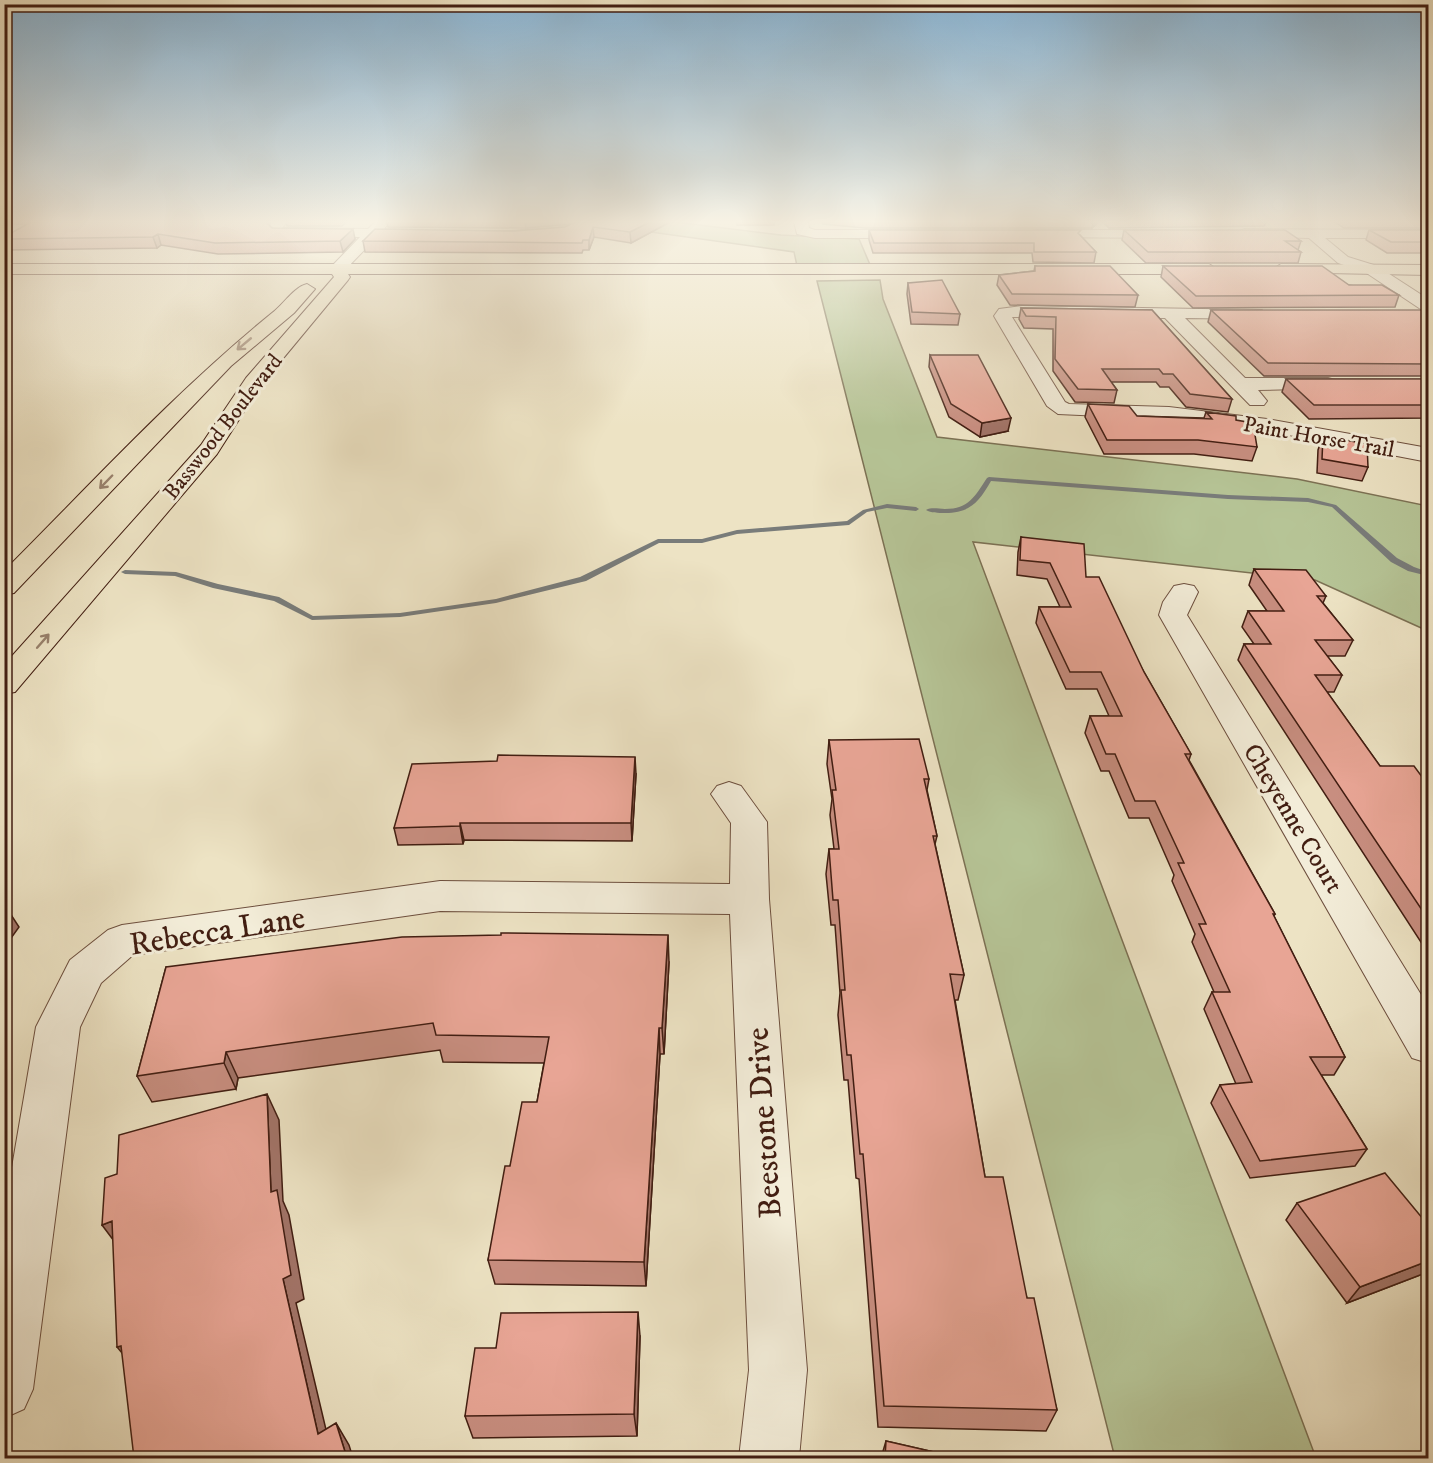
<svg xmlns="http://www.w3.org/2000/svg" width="1433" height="1463" viewBox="0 0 1433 1463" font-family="'IM FELL DW Pica',serif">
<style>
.green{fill:#b6c496;stroke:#7c7154;stroke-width:1.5}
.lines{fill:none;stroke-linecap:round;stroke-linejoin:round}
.stream{fill:#797c7a;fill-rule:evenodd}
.minor-casing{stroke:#6d4f3e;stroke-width:2}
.major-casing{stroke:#421e12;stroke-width:2}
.minor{fill:#f3edd9;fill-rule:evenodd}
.major{fill:#ede3c4;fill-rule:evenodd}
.wall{fill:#c88e80;stroke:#421e12;stroke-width:1.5}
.shaded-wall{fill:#a27468;stroke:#421e12;stroke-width:1.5}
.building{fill:#e8a595;stroke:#421e12;stroke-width:1.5}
.oneway{stroke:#98806b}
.labels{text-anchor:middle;stroke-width:6;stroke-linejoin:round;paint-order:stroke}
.far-street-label{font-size:22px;fill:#421e12;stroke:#f3edd9}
.street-label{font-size:26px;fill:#421e12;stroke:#f3edd9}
.near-street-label{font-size:32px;fill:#421e12;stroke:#f3edd9}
</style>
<rect width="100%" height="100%" fill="#ede3c4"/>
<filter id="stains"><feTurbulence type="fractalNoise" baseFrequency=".00333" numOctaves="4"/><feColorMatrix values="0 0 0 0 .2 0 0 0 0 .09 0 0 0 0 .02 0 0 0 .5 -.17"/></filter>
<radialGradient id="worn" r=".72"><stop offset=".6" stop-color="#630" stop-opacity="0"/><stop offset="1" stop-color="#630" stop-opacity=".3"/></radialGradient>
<path class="green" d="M579,222H675L781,235L859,239L871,267L797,266L794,252Z
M880,280L883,299L937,437L1297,479L1428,506V631L1315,580L973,542L1316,1458H1115L817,281Z"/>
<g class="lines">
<path class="stream" d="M989,477L1228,495L1308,498L1336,505L1397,558L1414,567L1428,572V576L1408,571L1391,562L1332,507L1308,502L1228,499L991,481C979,502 970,513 945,513C938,513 931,513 926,510C932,507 938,509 945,509C969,509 975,496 987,478Z
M887,504L916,507L919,509L916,511L887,508L867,512L849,525L737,534L702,543H659L586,581L496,603L400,617L312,620L274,601L213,588L175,576L125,574L121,572L125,570L176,572L218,584L279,597L313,616L400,613L496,599L580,577L658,539H702L737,530L847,521L863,510Z"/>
<defs>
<path id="minor" d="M272,222H287L282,228L368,229L375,222H385L387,225L384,229L415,230L422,234L415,238H376L343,272L337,274L329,269L360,237L275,236L266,230Z
M794,222H808L809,228L815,230H914L921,234L914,238H815L797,234Z
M1244,229L1428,230V238H1325L1348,257L1377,266L1428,299V311L1422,310L1365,272L1338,263L1309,238L1239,236L1237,233Z
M1037,230H1169L1176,234L1169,238L1032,237V231Z
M1022,306L1262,310L1265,314L1256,319L1185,318L1245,378H1328L1335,380L1338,384L1335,388L1258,390L1267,401L1264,405H1250L1165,318L1012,317L1065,402L1069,404L1169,407L1267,419L1428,448V462L1267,431L1169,419L1058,414L1047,406L994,316L999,309Z
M1184,584L1194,586L1198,592L1187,615L1428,1006V1063L1412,1058L1159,615L1163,602L1174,586Z
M729,782L741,786L767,822L769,899L807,1370L799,1458H739L749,1370L730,914L440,911L133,955L101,983L80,1027L33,1389L24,1409L4,1418V1214L36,1027L70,960L108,930L122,925L440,881L730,884L731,823L711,794L717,786Z"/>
<path id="major" d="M4,264H1209L1217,269L1209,274H348L350,277L348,280L261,385L217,454L15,692L4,694V665L201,445L246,378L334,277L332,274H4Z
M1281,264L1428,265V275L1275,272L1273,269Z
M307,284L315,289L294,313L231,366L14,593L4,595V571C92,483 176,391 272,313C283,305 294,287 307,284Z"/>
</defs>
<use href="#minor" class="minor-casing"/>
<use href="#major" class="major-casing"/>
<use href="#minor" class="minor"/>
<use href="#major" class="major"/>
</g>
<path class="wall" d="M4,222H270L268,224L272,228L355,239L343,252L218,254L161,245L157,248L4,250V237L29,224H4Z
M286,222H346L342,226H287Z
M387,222H670L631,243L594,237L589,250H583L582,253L365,252L363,241L565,227L571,224L526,228L388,227Z
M737,222H774V225H737Z
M822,222H1098L1092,228H865L823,224Z
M1103,222H1266L1264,226L1109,228Z
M1335,222H1428V228H1344Z
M869,230L1080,235L1096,252L1094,263L1033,262L1032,253H873L869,240Z
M1124,230L1301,241L1298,250L1301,252L1298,263H1146L1122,240Z
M1369,230H1428V253H1387L1366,240Z
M1035,266L1138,295L1135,307L1010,305L997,285L999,275L1034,271Z
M1163,266L1349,285L1399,295L1395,307L1193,308L1161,277Z
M908,283L960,314L958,325L911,324L907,294Z
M1021,308L1152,310L1232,399L1228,412L1186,407L1169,387H1160L1156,382H1111L1117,390L1114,403L1075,402L1053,371V329L1024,328L1019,319Z
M1211,310L1428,315V376H1264L1208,322Z
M930,355L1008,431L980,437L949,417L929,367Z
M1286,379H1428V418L1309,419L1282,392Z
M1088,404L1137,416L1204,418L1206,412L1236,420L1257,447L1252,461L1194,454H1104L1085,417Z
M1323,436L1368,467L1362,481L1317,473L1318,450Z
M1021,537L1086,577L1144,672L1191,754L1189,760L1275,914L1274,916L1345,1057L1334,1075H1321L1367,1149L1355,1166L1250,1178L1211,1103L1220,1085L1236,1084L1204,1009L1212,992H1214L1192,942L1195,934L1172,881L1174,875L1149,818H1129L1109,771H1101L1085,733L1090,716H1109L1097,689H1066L1036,623L1039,607H1060L1047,579L1017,575L1018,552Z
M1254,569L1326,596L1323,603L1353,640L1345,656H1327L1342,675L1334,692H1327L1380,766L1428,785V953L1238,660L1244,644H1254L1242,627L1248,611H1267L1249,585Z
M829,740L929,779L927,790L937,836L935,844L964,975L958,1000H955L985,1177L1027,1298L1057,1410L1046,1431L878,1427L859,1179L856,1178L848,1080H844L838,1015L840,993L835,925H831L826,874L829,849H834L830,815L832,799L827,764Z
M636,774L632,841L464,840L463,844L398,845L394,828Z
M669,962L664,1054H660L646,1286L495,1284L488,1260L510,1166L537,1102L544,1063L443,1062L440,1050L238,1078L236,1089L152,1102L137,1076L166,967Z
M1297,1203L1428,1225V1272L1347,1303L1286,1220Z
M640,1336L637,1436L473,1438L465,1416L496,1348Z
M886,1441L960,1458H881Z"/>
<path class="shaded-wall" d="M525,222H570V224L526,228Z
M650,222H670L631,243L630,232Z
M1093,222H1098L1092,228Z
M593,227L594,237L589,250V240Z
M353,229L355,239L343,252L340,241Z
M158,234L161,245L157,248L153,237Z
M1011,418L1008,431L980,437L982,423Z
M635,757L636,774L632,841L631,823Z
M460,823L464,840L463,844L460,826Z
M4,904L19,927L4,948Z
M668,935L669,962L664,1054L662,1028Z
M659,1028L660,1054L646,1286L644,1262Z
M226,1052L238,1078L236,1089L224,1063Z
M267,1094L279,1120L283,1201L289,1215L304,1299L296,1303L332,1455L318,1434L283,1279L271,1192Z
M112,1221L120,1249L102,1225Z
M1428,1261V1272L1347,1303L1360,1287Z
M638,1312L640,1336L637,1436L634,1414Z
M121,1346L136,1370L117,1347Z
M336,1423L349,1445L353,1458H347Z"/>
<path class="building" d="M31,222H266L272,228L353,229L340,241L215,243L158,234L153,237L4,239V237Z
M575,222H650L630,232L593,227L589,240H583L582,243L363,241L375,229L514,231L565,227Z
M869,230H1081L1078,233L1096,252H1034V243H874Z
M1124,230H1285L1301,241H1285L1301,252H1148Z
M1369,230H1428V242H1391Z
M1035,266H1110L1138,295L1012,294L999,275L1035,271Z
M1163,266H1322L1349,285H1382L1399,295L1196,296Z
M942,280L960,314L912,312L908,283Z
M1021,308L1152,310L1232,399L1190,394L1173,374H1163L1159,369H1102L1117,390L1078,389L1055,359L1056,317L1026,316Z
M1211,310H1421L1428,315V364L1268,363Z
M930,355H978L1011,418L982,423L951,404Z
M1286,379H1428V405H1314Z
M1088,404L1129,406L1137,416L1212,419L1206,412L1236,416V420L1253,423L1257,447L1198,440H1107Z
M1323,436L1367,444L1368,467L1322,459Z
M1021,537L1084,544L1086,577H1099L1144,672L1191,754H1185L1275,914H1273L1345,1057H1310L1367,1149L1260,1161L1220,1085L1252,1082L1212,992H1230L1199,924H1206L1178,863H1184L1155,801H1135L1115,754H1106L1090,716H1122L1101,672H1070L1039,607H1071L1050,563L1020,560Z
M1254,569L1306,570L1326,596H1317L1353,640H1315L1342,675H1315L1380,766H1414L1428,785V919L1244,644H1271L1248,611H1284Z
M919,739L929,779H924L937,836H933L964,975L950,974L985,1177H1003L1027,1298H1034L1057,1410L884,1406L863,1154H860L851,1055H847L841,990H845L838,900H833L829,849H839L832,790H836L829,740Z
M498,755L635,757L631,823H460V826L394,828L412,764L497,761Z
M501,933L668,935L662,1028H659L644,1262L488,1260L505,1166H510L522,1102H537L549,1037L436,1035L433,1023L226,1052L224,1063L137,1076L166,967L402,937L501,935Z
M267,1094L271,1192L277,1190L291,1275L283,1279L318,1434L336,1423L347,1458H134L121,1346L117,1347L112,1221L102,1225L105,1178L117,1174L119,1135Z
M1385,1173L1428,1225V1261L1360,1287L1297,1203Z
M638,1312L634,1414L465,1416L475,1348H496L501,1313Z
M886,1441L960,1458H885Z"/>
<defs><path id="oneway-shaft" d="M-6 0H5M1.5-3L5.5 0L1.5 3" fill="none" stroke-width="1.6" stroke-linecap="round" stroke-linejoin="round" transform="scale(1.5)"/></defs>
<g class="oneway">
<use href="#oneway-shaft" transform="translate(244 344) rotate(140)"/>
<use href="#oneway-shaft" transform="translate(106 482) rotate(134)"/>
<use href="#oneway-shaft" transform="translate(43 641) rotate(-49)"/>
</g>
<linearGradient id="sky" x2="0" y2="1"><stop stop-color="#8ab7d8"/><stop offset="0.52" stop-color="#f7f2e4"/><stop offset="1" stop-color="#f7f2e4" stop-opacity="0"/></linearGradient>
<rect width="1433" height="427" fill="url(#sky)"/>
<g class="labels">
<g class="far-street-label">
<text transform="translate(222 426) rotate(-52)" y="8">Basswood Boulevard</text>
<text transform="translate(1319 436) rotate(10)" y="8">Paint Horse Trail</text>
</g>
<g class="street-label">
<text transform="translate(1294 818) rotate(59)" y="9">Cheyenne Court</text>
</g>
<g class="near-street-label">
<text transform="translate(217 930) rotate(-9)" y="11">Rebecca Lane</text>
<text transform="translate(763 1123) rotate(-94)" y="11">Beestone Drive</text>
</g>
</g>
<rect width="1433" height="1463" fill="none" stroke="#ede3c4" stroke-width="24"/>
<rect x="6" y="6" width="1421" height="1451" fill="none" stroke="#421e12" stroke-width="3"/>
<rect x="12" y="12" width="1409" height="1439" fill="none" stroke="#421e12" stroke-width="1.5"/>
<rect width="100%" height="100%" filter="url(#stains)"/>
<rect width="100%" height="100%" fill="url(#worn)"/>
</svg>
